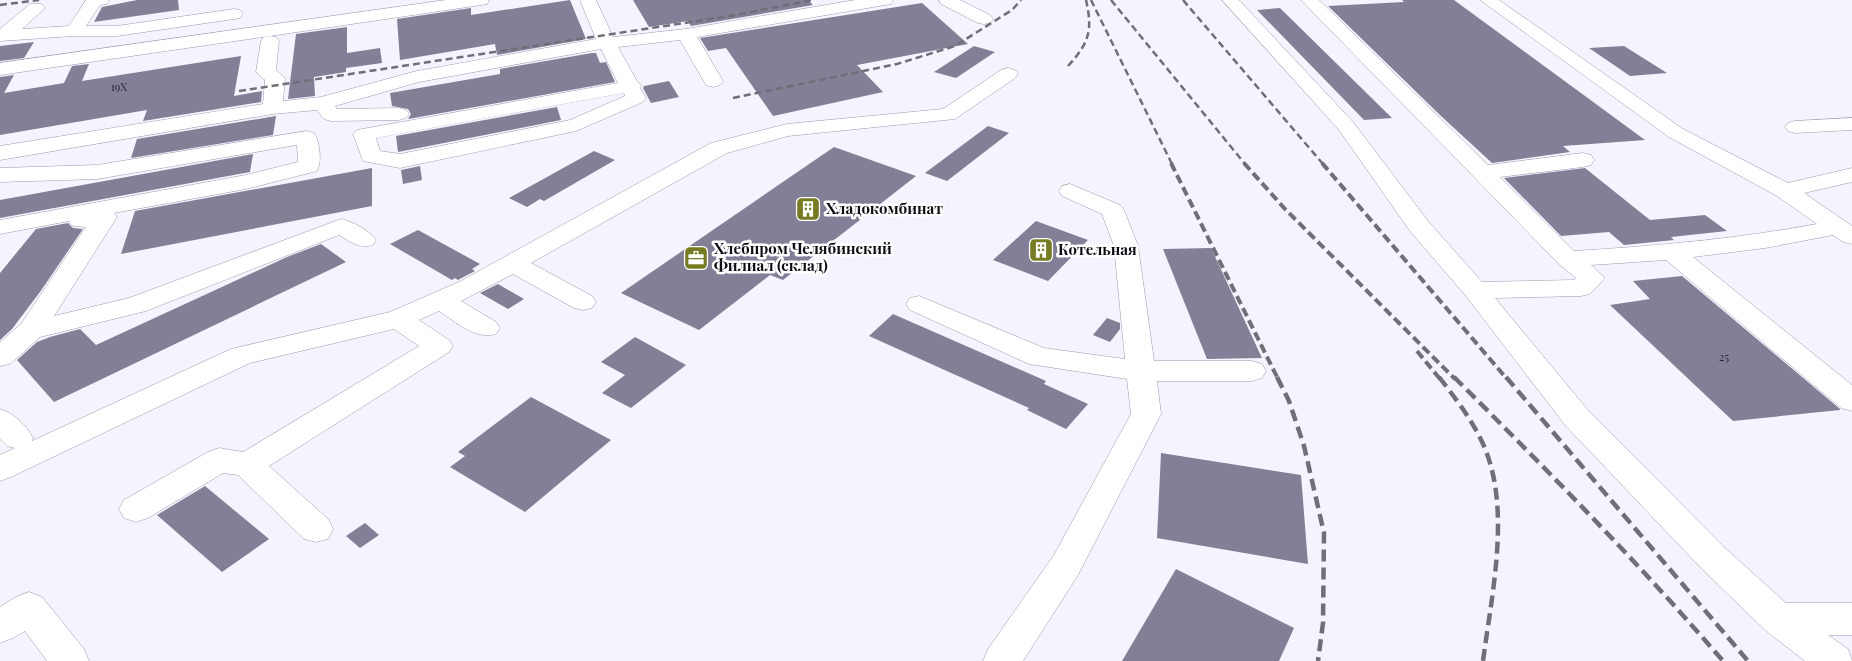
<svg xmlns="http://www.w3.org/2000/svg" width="1852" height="661" viewBox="0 0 1852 661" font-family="'Playfair Display',serif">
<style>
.building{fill:#827f97}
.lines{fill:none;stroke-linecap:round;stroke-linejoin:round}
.minor-casing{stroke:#9c98b1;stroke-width:1}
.minor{fill:#fff;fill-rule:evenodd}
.rail-far2{stroke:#706f78;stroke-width:2.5;stroke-dasharray:7 4;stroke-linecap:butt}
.rail-far1{stroke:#706f78;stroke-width:4;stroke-dasharray:9 4.5;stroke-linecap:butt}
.rail{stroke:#706f78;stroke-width:4.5;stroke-dasharray:12 6;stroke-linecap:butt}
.labels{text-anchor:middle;stroke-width:5;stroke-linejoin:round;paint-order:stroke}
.far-number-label{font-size:11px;fill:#2a2935}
.number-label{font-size:12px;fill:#2a2935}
.poi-label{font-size:15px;font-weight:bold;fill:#0d0c14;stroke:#fff;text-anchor:start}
</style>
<rect width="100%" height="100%" fill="#f5f3fe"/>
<path class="building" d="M137,0H178L179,10L94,22L102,7Z
M570,0L586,39L497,55L495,44L400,60L397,19L471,8V15Z
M633,0H808L813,5L691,26L688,21L649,27Z
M1402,0H1454L1645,140L1563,146L1570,152L1492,163L1441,116L1328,6L1404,2Z
M922,3L968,44L857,65L883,92L773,116L726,48L708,51L700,38Z
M1280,8L1283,11L1392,118L1364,120L1257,10Z
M347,27V53L380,48L382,63L346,68V72L314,77L315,96L288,99L296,34Z
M34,42L24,58L0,61V46Z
M974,46L995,52L956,78L934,72Z
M1624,46L1667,73L1630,76L1589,48Z
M592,53H596L600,63L606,62L615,82L408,119L411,114L408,109L392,106L390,93L500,74V69Z
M241,56L234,96L262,91L261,102L143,121L147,110L0,135V77L14,75L4,93L64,83L72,66L89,64L82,81Z
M669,81L679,97L651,103L643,88L644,86Z
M557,107L561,120L398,152L396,136Z
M276,116L273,135L131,158L137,139Z
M988,126L1009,133L947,181L925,173Z
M834,147L916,176L783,280L770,275L699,330L621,293Z
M594,151L615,160L544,201L540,199L527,207L509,198Z
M253,154L250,172L0,218V200Z
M420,166L422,180L403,184L401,170Z
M372,168V206L121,254L135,211Z
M1585,168L1650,220L1705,215L1727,231L1671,237L1674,240L1624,245L1609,232L1561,236L1504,178Z
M1036,221L1088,240L1048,281L993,260Z
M68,223L73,228L83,229L40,292L12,329L0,340V273L36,229Z
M418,230L480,264L472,269L475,271L458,280L455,278L452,280L390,244Z
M321,244L346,262L54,402L17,360L37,342L50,337L80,329L96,345L287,257Z
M1211,248L1262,358L1207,359L1163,249Z
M1682,276L1840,409V410L1733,421L1610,305L1650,299L1633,281Z
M498,284L524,299L508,309L480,293Z
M893,314L1046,381L1044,384L1088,404L1066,429L1027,410L1029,408L869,336Z
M1107,318L1120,323V329L1110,342L1093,335Z
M635,337L686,365L631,408L602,393L625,375L601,362Z
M531,397L611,440L525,512L450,467L465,456L458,452Z
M1161,453L1301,475L1308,564L1157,538Z
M205,486L269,539L222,572L157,515Z
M365,523L379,535L360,548L346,536Z
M1176,569L1294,628L1279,661H1122Z"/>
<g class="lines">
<defs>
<path id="minor" d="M86,0H109L107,4L100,5L86,26H117L234,9L240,10L243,14L240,18L234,19L117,36H74L0,41V29L30,4H42L45,8L22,29L69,26Z
M446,0H489L487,4L481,5L270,36L276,37L279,41L276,70L285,78L283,101L321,97L417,71L596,39L580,0H596L613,37L686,29L855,0H893L891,4L885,5L697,37L723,81L720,85L713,87L706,85L680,40L618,47L637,81L642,86L640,88L646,98L643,102L576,131L400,168L363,161L353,134L357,130L618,83L601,49L419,82L335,106L337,109L399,108L406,110L409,114L406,118L399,120L331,121L324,119L317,110L273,114L0,160V146L263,104L265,80L256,72L261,41L264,37L270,36L0,75V63ZM624,93L625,96L570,120L400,154L380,151L376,138Z
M939,0H960L990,15L993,19L990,23L984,24L978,23L941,4Z
M1222,0H1239L1353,122L1428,221L1482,282L1574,280L1576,278L1559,264L1301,0H1319L1488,165L1583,153L1591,155L1594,160L1591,165L1583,167L1500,177L1574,251C1656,246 1736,239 1817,224L1777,196L1669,137L1480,0H1499L1683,129L1788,183L1852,168V182L1804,193L1852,226V244L1843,242L1833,235L1765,248L1693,257L1852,385V411L1841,408L1666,260L1591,265L1605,278L1590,294L1581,296L1495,298L1587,409L1725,548L1786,603H1852V635H1828L1848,649L1852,661H1805L1765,630L1701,568L1565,425L1466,296L1410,231L1339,130Z
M1008,68L1015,70L1018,74L1015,78L955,119L788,136L727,153L531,263L592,296L596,302L592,308L583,310L574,308L513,274L461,301L496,322L500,328L496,334C475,340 456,322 439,311L419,320L449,340L453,346L449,352L269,466L328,519L333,529L328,539L316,542L304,539L238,475L223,473L148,518L136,522L124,518L119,509L124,500L208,452L219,448L243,452L419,346L394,329L250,363L11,477L0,481V455L15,448L7,446L0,439V409C15,414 26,425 33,438L32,441L231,349L390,312L461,281L711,143L787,124L943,109L1001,70Z
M1852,118V130L1795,133L1788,131L1785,127L1788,123L1795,121Z
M307,131L314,133C320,141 322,163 317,171L246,189L114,213L117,217L54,316L129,298L341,219C353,222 369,230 376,240L373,245C359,249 351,242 339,235L146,311L40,337L10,364L0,366V342L21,324L86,227L73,226L69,221L0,234V220L246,175L298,162L297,145L97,179L0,182V168L97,165Z
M1070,184L1120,205L1124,210L1138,246L1154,361H1252L1262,364L1266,371L1262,378L1252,381H1157L1161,414L1078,575L1023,661H983L988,649L1054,555L1131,414L1127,379L1029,364L910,310L906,304L910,298L919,296L1044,348L1125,359L1114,246L1102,214L1062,196L1059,191L1062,186Z
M29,592L42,597L84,649L89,661H47L25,631L13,638L0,643V607L16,597Z"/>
</defs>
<use href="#minor" class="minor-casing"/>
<use href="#minor" class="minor"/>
<path class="rail-far2" d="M1091,0L1172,164
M1111,0L1245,164
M1183,0L1323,164
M0,5L39,0
M1068,66C1089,43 1093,31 1086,0
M239,91L730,16L813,0
M733,98L897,64L955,46L1012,10L1021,0"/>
<path class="rail-far1" d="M1171,163L1278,379
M1244,163L1285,209L1455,379
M1322,163L1507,379
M1417,351L1440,379"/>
<path class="rail" d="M1277,377L1289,401L1304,446L1324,533L1323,623L1318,661
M1439,377C1459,403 1481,431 1490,463C1508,523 1491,600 1483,661
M1454,377C1546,469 1638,562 1723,661
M1506,377L1748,661"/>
</g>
<defs>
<symbol id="building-square" viewBox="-11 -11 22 22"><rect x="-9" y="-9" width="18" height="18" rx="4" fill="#777b23" stroke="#fff"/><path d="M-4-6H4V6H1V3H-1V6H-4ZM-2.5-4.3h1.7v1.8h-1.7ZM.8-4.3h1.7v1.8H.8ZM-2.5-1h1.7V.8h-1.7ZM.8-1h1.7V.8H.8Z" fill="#fff"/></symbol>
<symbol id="office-square" viewBox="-11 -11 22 22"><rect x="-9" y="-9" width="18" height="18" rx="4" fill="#777b23" stroke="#fff"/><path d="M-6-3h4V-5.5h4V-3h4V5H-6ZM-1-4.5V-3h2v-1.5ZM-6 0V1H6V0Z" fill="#fff"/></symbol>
</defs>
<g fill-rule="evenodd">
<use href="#building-square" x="794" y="195" width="28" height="28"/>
<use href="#building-square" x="1027" y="236" width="28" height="28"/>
<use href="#office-square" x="682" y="244" width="28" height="28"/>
</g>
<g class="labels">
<g class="far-number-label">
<text x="119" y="91">19Х</text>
</g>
<g class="number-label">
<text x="1724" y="361">25</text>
</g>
<g class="poi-label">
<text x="826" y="214">Хладокомбинат</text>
<text x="714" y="254">Хлебпром Челябинский<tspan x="714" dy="17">Филиал (склад)</tspan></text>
<text x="1058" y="255">Котельная</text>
</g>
</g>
</svg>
